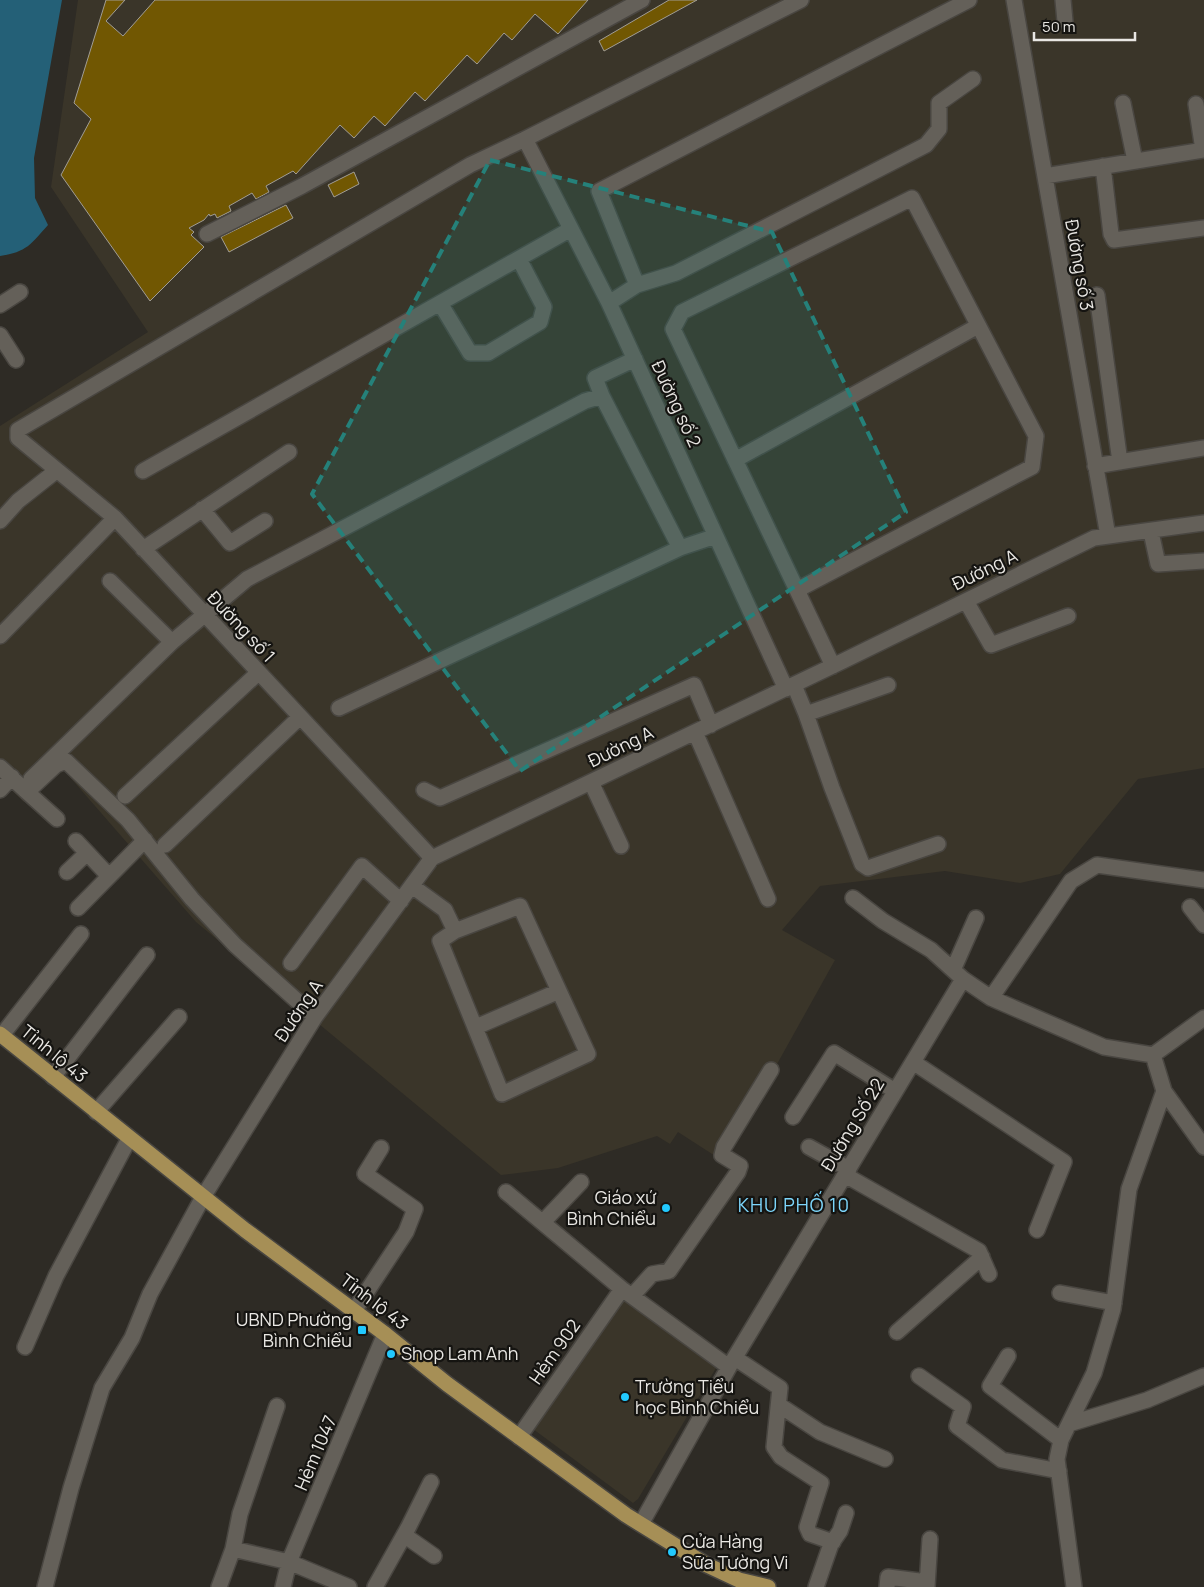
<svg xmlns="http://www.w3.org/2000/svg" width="1204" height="1587" viewBox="0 0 1204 1587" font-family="Manrope,sans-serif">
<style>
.built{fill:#3a3529}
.water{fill:#246077}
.building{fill:#715702;stroke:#a19d95}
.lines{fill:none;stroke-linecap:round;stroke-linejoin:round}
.minor-casing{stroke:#494641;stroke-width:18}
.major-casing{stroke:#494641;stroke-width:18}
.minor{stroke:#646059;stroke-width:15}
.major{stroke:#a68f56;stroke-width:15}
.marked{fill:#25817a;fill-opacity:0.2;stroke:#25817a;stroke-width:4;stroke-dasharray:10 6;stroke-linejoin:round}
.poi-dot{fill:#22c9fe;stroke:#151411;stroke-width:2}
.labels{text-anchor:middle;stroke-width:4.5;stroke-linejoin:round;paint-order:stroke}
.street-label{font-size:18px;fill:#e9e7e3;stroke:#151411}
.poi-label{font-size:18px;fill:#e9e7e3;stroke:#151411;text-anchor:start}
.neighbourhood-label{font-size:19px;letter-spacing:1px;fill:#7dd6fb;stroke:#151411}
</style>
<rect width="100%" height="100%" fill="#2e2b25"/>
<path class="built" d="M78,0H1204V768L1138,779L1060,874L1020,883L945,871L820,886L782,930L835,960L723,1161L678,1132L670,1144L657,1136L558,1168L501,1175L196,922L55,760L24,802L0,779V426L148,332L51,187Z
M623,1299L716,1368L638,1499L633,1503L529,1426Z"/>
<path class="water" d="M0,0H62L34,158L35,198L48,225C31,244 27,252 0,256Z"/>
<path class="building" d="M106,0H125L106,21L123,36L155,0H588L558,34L535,14L512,40L504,33L477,64L467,55L425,101L415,92L385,126L374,116L354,138L340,125L296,174L293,171L266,186L269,192L256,199L252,193L229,206L231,211L217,218L215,214L210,216L209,214L204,220L189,228L194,232L191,235L204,247L150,301L61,175L91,119L74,103Z
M669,0H697L604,51L599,41Z
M354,172L359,184L334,197L328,185Z
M286,205L293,218L229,252L221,237Z"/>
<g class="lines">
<defs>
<path id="minor" d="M1014,0L1108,536
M1063,0L1065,21
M1123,103L1135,161
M1196,104L1203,150
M525,139L609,303L786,689
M1103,166L1111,234L1114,240L1204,228
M1045,176L1204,150
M207,234L302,186L642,0
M637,285L676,273L926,145L939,129V103L973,79
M1097,295L1120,462
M440,303L470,353H488L540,322L544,307L519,259
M609,303L637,285L599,191L969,0
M0,305L20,292
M0,335L16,360
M602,396L595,378L635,359
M735,460L978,326
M1095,466L1204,448
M143,471L571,229
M202,509L230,543L265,521
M0,521L18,501L56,471
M1151,532L1158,564L1204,561
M680,548L716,536
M143,549L289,452
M110,581L172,642
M797,590L1032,467L1036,436L912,198L682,312L673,329L833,666
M966,601L991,645L1068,616
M0,636L115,518
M794,685L806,714L888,685
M806,714L832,788L862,864L868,868L938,844
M695,732L768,899
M0,767L27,792L56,765L66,761L128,820L192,899L235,945L315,1017
M31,779L172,642L247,579L585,401L602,396L680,548L339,708
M591,782L621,846
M0,790L12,777
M424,790L440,798L694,685L711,725
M27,792L57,819
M125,796L258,673
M76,841L109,876
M165,845L300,717
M432,858L115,518L18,438V430L470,165L525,139L801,0
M67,872L87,853
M412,886L445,910L455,931L520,906L588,1054L502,1094L440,941L455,931
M853,898L883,921L931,950L963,979
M1190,907L1204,925
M78,908L145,840
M291,963L362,866L401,901
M953,970L976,918
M991,998L1071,881L1097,865L1204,880
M476,1027L559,991
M2,1035L81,934
M913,1062L1064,1162L1037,1230
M53,1077L147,955
M1164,1091L1204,1147
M96,1112L179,1017
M793,1117L834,1053L895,1091
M809,1147L849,1169
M845,1175L979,1251L989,1274
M506,1192L622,1289L729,1367
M543,1222L581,1182
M1060,1293L1114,1303
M632,1296L652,1274L669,1271L738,1172L740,1166L722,1155L724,1147L771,1070
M354,1311L406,1232L415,1209L365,1174L381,1148
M897,1332L982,1257
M25,1347L56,1276L129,1139
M1008,1356L990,1386L1061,1440
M735,1358L780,1388L774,1447L781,1457L821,1483L807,1527L810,1534L833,1542
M919,1376L963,1407L957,1426L1002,1460L1059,1471
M779,1405L820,1432L885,1459
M1069,1424L1147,1400L1204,1376
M519,1437L622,1289
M641,1524L729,1367L963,979L991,998L1104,1047L1153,1055L1204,1018
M404,1535L434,1556
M233,1549L289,1562L349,1587
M45,1587L71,1488L102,1388L132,1338L150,1294L203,1197L315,1017L432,858L843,661L1094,538L1204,523
M219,1587L233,1549L240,1514L277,1406
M283,1587L289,1562L385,1334
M375,1587L408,1528L431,1482
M816,1587L831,1544L840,1531L846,1513
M887,1587L888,1577L927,1582
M927,1587L930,1539
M1074,1587L1057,1459L1061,1440L1094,1373L1113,1309L1129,1189L1164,1091L1153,1055"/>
<path id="major" d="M0,1034L245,1230L385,1334L447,1384L626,1515L705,1564L739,1580L768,1587"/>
</defs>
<use href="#minor" class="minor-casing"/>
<use href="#major" class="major-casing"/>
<use href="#minor" class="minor"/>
<use href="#major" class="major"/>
</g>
<path class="marked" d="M490,160L772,232L906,512L520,771L312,494Z"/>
<g class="poi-dot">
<circle cx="666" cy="1208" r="5"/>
<rect x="357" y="1325" width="10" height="10" rx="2.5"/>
<circle cx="391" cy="1354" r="5"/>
<circle cx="625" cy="1397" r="5"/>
<circle cx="672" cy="1552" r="5"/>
</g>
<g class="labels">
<g class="street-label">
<text transform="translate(1079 265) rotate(80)" y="6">Đường số 3</text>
<text transform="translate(676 404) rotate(65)" y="6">Đường số 2</text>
<text transform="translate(985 570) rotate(-26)" y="6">Đường A</text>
<text transform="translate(241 627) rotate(47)" y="6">Đường số 1</text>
<text transform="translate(621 747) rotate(-26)" y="6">Đường A</text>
<text transform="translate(299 1011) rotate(-56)" y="6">Đường A</text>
<text transform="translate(54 1054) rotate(39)" y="6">Tỉnh lộ 43</text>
<text transform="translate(853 1125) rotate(-59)" y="6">Đường Số 22</text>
<text transform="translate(374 1302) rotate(37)" y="6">Tỉnh lộ 43</text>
<text transform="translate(555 1352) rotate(-55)" y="6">Hẻm 902</text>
<text transform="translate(316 1453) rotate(-67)" y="6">Hẻm 1047</text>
</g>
<g class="poi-label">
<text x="656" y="1204" text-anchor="end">Giáo xứ<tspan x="656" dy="21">Bình Chiểu</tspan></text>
<text x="352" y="1326" text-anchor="end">UBND Phường<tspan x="352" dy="21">Bình Chiểu</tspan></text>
<text x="401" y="1360">Shop Lam Anh</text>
<text x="635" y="1393">Trường Tiểu<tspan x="635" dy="21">học Bình Chiểu</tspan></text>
<text x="682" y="1548">Cửa Hàng<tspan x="682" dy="21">Sữa Tường Vi</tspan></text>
</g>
<g class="neighbourhood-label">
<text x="794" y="1212">KHU PHỐ 10</text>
</g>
</g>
<path d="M1034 32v8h101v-8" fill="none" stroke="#e9e7e3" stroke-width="2.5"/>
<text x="1042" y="32" font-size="15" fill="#e9e7e3" stroke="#151411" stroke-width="4" paint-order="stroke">50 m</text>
</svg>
